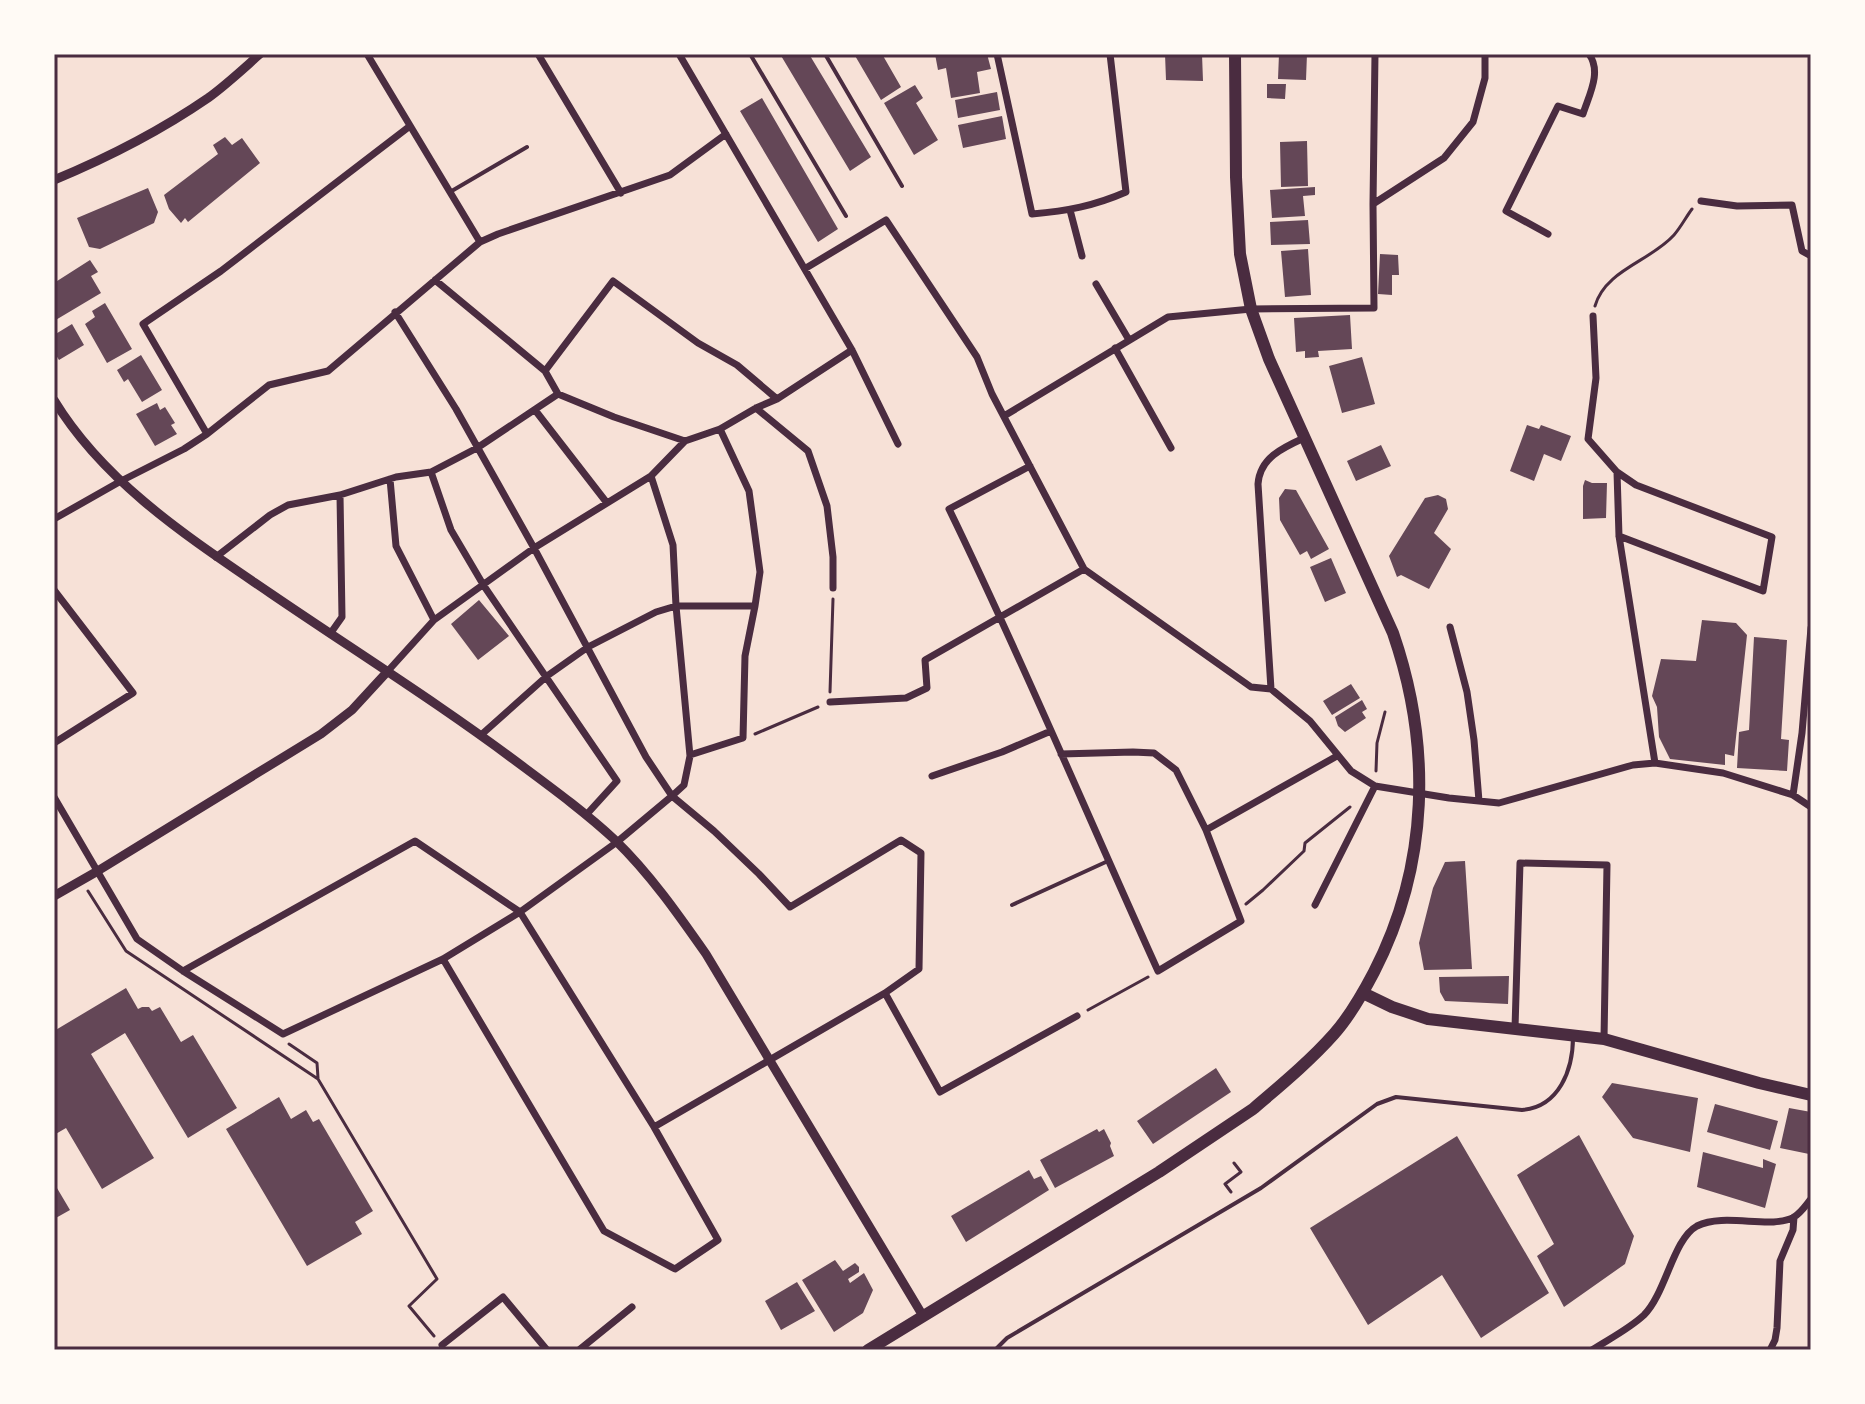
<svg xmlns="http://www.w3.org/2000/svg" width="1865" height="1404" viewBox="0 0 1865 1404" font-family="'Noto Serif',serif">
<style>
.building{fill:#644757}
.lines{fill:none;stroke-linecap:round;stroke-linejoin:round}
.path{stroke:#4a2c40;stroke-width:3}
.service{stroke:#4a2c40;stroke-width:4}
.minor{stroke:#4a2c40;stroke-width:7}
.tertiary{stroke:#4a2c40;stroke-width:9}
.primary{stroke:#4a2c40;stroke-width:12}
.neatline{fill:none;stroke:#4a2c40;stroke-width:3}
</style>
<rect width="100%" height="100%" fill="#f7e1d7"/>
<path class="building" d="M780,54H809L871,157L850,171Z
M854,54H882L901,87L881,100Z
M935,54H987L991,69L977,72L980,93L951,98L946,68L938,70Z
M1165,54H1202L1203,81L1166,80Z
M1279,54H1307L1306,80L1278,79Z
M1267,84H1286L1285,99L1267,98Z
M915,85L923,98L916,103L938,140L914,155L884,103Z
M997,92L1000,110L958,118L955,100Z
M762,98L838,229L818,242L740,111Z
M1002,116L1006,139L963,148L958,125Z
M225,137L232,145L242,138L260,163L188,222L185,218L181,223L169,209L164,195L218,154L213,145Z
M1307,141L1308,186L1281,187L1280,142Z
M1315,187V195L1303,196L1305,216L1272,218L1270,190Z
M148,188L158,212L154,223L100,249L89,247L77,218Z
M1308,220L1310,244L1271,245L1270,222Z
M1308,249L1311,295L1285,297L1281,251Z
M1380,254L1398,255L1399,275H1392V295L1378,294Z
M90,260L98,272L91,276L101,293L54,321V283Z
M105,303L132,349L107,363L85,324L95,317L92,311Z
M1350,315L1352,349L1318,351L1319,357L1305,358V351L1296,352L1294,318Z
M72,324L84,345L59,360L54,352V335Z
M141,355L162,390L142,402L128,379L124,382L117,370Z
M1362,357L1375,404L1342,413L1329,366Z
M157,403L160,410L165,407L175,423L171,425L177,434L155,446L136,414Z
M1527,425L1539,429L1541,425L1571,436L1561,461L1544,454L1534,481L1510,471Z
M1381,445L1391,466L1356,481L1347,461Z
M1585,480L1592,483H1607L1606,518L1583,519V486Z
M1285,489L1296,490L1329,549L1311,559L1307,551L1300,555L1280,520L1279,498Z
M1438,495L1446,499L1448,509L1434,533L1451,549L1429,589L1401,575L1397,577L1389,556L1425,498Z
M1331,558L1346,593L1325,602L1310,567Z
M479,600L509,636L478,660L451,624Z
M1702,620L1736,623L1747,635L1734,756L1725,754V765L1670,759L1659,737L1657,707L1652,696L1661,659L1696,661Z
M1754,637L1787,640L1781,739L1789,740L1787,771L1737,768L1739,732L1749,730Z
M1351,684L1360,698L1332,715L1323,701Z
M1362,700L1367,709L1362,712L1366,718L1345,732L1338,726L1335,717Z
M1465,861L1472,969L1424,970L1419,943L1433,888L1445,862Z
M1509,976L1508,1004L1445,1001L1440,992L1439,977Z
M126,988L138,1009L142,1007H149L152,1011L160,1007L181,1042L193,1035L237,1108L188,1138L125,1033L91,1054L154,1158L102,1189L66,1128L54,1135V1031Z
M1216,1068L1231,1092L1153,1144L1137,1121Z
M1612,1083L1698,1098L1690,1152L1633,1138L1602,1097Z
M279,1097L291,1119L306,1110L313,1122L319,1119L373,1211L355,1222L362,1234L307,1266L226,1129Z
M1715,1104L1778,1121L1770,1150L1707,1132Z
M1789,1108L1811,1112V1145L1809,1154L1780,1148Z
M1097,1129L1099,1132L1104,1129L1111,1143L1110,1146L1114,1156L1055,1188L1040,1160Z
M1579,1135L1634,1236L1625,1264L1564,1307L1537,1256L1554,1244L1517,1175Z
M1457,1136L1549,1293L1481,1338L1442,1275L1368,1325L1310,1228Z
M1703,1152L1763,1168V1159L1776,1164L1765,1208L1697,1187Z
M1029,1170L1034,1179L1041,1176L1049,1190L966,1242L951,1216Z
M54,1183L70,1210L54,1219Z
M835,1260L843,1271L855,1263L859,1267V1272L848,1279L850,1283L864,1273L873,1290L863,1313L834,1332L802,1280Z
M797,1282L815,1311L781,1330L765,1301Z"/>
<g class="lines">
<path class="path" d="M1595,306C1605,270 1651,261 1674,235C1681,227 1686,217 1692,209
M830,692L833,599
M755,734L818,707
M1376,771L1377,743L1385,712
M88,891L126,951L318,1079L437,1279L409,1306L434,1336
M1246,904L1263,890L1304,851L1305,843L1350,807
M1088,1010L1148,977
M289,1044L317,1063L318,1078
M1231,1192L1225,1184L1241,1172L1234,1163"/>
<path class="service" d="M750,54L846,216
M825,54L902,186
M450,192L527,147
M1012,905L1108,861
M995,1350L1007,1338L1261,1188L1377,1104L1396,1097L1522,1110C1559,1107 1573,1070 1573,1037"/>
<path class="minor" d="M367,54L480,242
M538,54L621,193
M679,54L852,350L898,444
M997,54L1032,214C1067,211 1094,206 1126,192L1110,54
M1701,201L1737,206L1792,205L1802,251L1811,256
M1373,204L1375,54
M1070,210L1082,256
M1548,234L1506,211L1558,106L1583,114C1589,95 1602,72 1589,54
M806,268L886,220L977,357L992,394L1084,569L1251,687L1271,689L1310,721L1351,771L1375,786L1449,798L1499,803L1633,765L1655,763L1723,773L1793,795L1811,807
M435,280L545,371L558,394L614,417L685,441
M1096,284L1129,340
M395,312L456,409L534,548L646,757L672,796L714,831L759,874L790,907L901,840L921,853L919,969L885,993L654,1127
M1593,316L1596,378L1588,439L1617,472L1619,536L1655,763
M1115,348L1171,448
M545,371L613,281L698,343L737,365L777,399
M756,408L808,451L827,506L833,557V588
M535,410L607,503
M1004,416L1168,317L1251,309L1374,308L1373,204L1444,158L1473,122L1485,78V54
M207,434L143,324L221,271L410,126
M1030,466L949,509C1023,661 1088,817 1158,971L1241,921L1206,830L1176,770L1154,753L1133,752L1061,754
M431,472L451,530L484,586L617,781L587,814
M1617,472L1636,485L1772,537L1763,591L1619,536
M390,479L396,546L434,620
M54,519L121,481L184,449L207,434L269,385L328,371L480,242L498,234L670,175L726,134
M216,557L270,515L288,505L340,495L396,477L431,472L477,448L558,394
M54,590L133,693L54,743
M1450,627L1467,692L1474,740L1479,801
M330,634L342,617L340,495
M387,672L434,620L534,548L651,476L685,441L720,429L756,408L777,399L852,350
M1271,689L1258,484C1260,458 1282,448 1304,438
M830,702L906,698L927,688L925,660L1084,569
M481,735L547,676L588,647L656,612L676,606H755L760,572L749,491L720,429
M690,755L743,738L745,656L755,606
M932,776L1002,752L1051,731
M1793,795L1802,733L1811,628
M54,797L137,939L183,971L283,1034L443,959L520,912L617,842L672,796L684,785L690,756L676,606L673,545L651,476
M1206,830L1337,756
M1315,905L1375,786
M183,971L415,841L520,912L654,1127L718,1240L675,1269L604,1231L443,959
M885,993L940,1092L1077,1016
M1515,1028L1520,863L1607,865L1604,1039
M442,1345L503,1297L547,1350
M579,1350L632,1307
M1592,1350C1609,1339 1629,1329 1644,1315C1666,1293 1673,1239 1697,1226C1725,1212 1771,1230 1794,1217C1801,1213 1806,1205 1811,1199
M1770,1350L1775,1340L1777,1328L1780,1261L1793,1230L1794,1217"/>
<path class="tertiary" d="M54,180C107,158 160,131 208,98C226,85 243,69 260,54
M54,400C105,484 191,539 270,593C355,651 443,706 525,768C556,791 587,814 615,840C650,874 678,914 706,954L923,1316
M54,896L96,872L321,734L352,710L387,672"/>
<path class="primary" d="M1363,993L1392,1007L1428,1019L1604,1039L1759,1083L1811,1095
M868,1350L1159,1172L1253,1109C1281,1085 1310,1061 1334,1034C1350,1016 1363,993 1374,972C1429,865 1432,746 1393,633L1269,359L1251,309L1240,254L1236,177L1235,54"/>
</g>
<rect width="1865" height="1404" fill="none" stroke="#fffaf5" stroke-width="112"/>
<rect x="56" y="56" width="1753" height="1292" class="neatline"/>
</svg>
